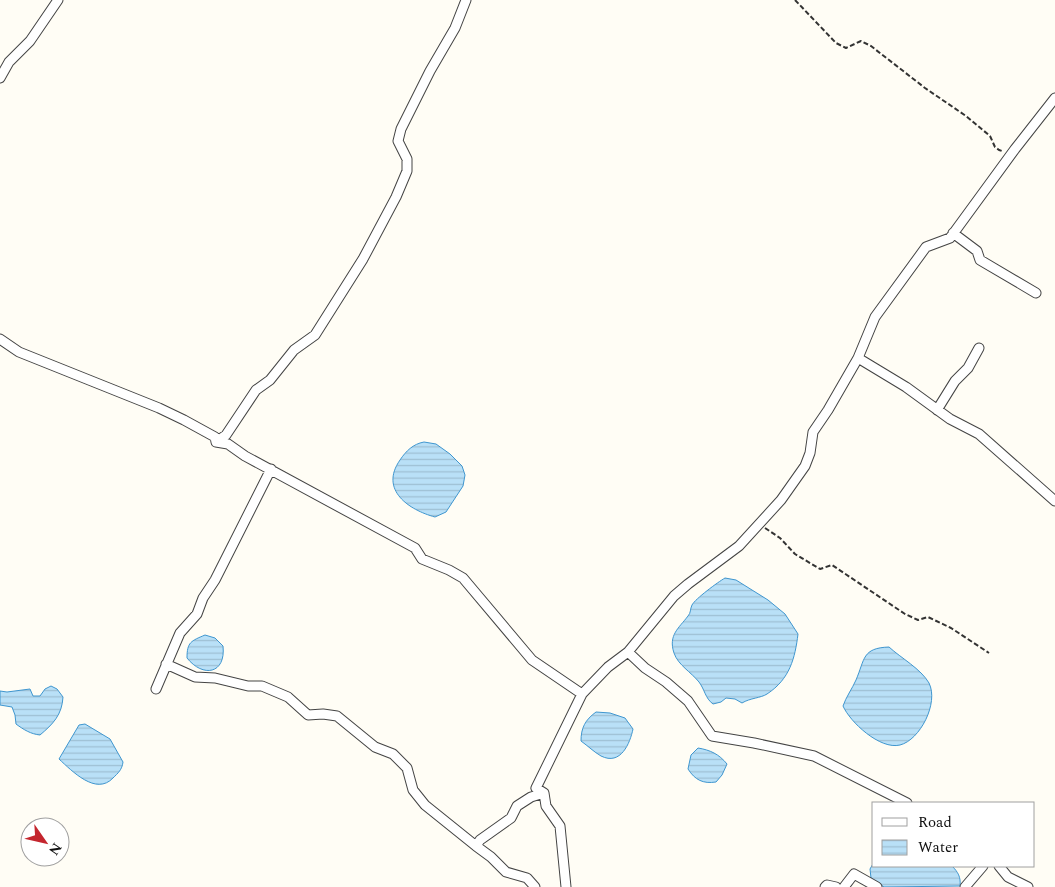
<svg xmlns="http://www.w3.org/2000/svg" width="1055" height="887" viewBox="0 0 1055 887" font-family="Spectral,serif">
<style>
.water{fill:url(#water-rules);stroke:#3f96cf}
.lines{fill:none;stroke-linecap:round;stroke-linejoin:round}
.street-casing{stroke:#444;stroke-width:11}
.path{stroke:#333;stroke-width:2;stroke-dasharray:5 2.5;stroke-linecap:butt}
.street{stroke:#fff;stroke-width:9}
</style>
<defs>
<pattern id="water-rules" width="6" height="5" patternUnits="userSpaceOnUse" patternTransform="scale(1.25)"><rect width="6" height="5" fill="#b9e0f7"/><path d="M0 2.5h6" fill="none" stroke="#9ebfd3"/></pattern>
</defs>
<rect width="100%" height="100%" fill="#fffdf5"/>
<path class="water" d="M424,442L436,444L450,454L462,466L465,475L463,486L446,512L435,517C409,510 379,490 400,460C406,451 413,444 424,442Z
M725,578L736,580L768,600L785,614L798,634C795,658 790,679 767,694C761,698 750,698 742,703L735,699L726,698L721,702L713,704C705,698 705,690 699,682C691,672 678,665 674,653C668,635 679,628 688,616C691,613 690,609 692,605C695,599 718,582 725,578Z
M205,635L215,638L223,646C226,674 203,678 187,658C187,642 191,641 205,635Z
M889,647C901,658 921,669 929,683C939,703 920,740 900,745C880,750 850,722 843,706C846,697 852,689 856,680C865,659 862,648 889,647Z
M51,686L57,689L63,697C62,715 53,724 40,735C31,734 24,730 16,724L15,715L12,707L0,705V691L7,692L30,689L33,696H40L45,689Z
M596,712L610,713L625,718L633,729C630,743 621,766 601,756C594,752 588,746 581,741C581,728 585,720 596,712Z
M85,724L110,739L123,762C122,770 118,773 113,778C96,796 72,771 59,759L79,725Z
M698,748C710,750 719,754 727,764L722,775L716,782C703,784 695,780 688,769L691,755Z
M874,862V866H952C958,872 961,877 960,886L884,887L871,878L870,869Z"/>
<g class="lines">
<defs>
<path id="street" d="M0,78L9,62L30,41L58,0
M953,233L977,251L980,260L1036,293
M0,339L19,352L159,408L184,420L215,437L216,442L228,444L245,456L415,548L422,559L449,570L463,578L532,660L582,694
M858,358L906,387L950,419L979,434L1055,501
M937,410L955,381L968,368L979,348
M216,442L226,435L256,390L270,380L294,350L315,335L363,259L396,197L407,171V159L398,141L401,129L430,71L455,28L466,0
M628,652L645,668L666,682L688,701L712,736L754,743L814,756L907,803
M166,664L195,677L215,678L248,686H262L288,697L308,715L323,714L337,716L375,747L393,754L407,768L413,790L425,805L476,846
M156,689L180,633L197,614L203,598L215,580L271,469
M999,866L1008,877L1028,887
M535,887L527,878L506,872L491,857L476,846L480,840L511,818L517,806L531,797L544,793
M566,887L560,826L546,806L544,793L536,788L582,694L608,667L628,652L674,596L688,584L739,546L781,500L805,466L810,453L813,432L828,410L858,358L875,317L926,247L950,238L1015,149L1055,98
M825,887L827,885L836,887
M844,887L854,874L877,887
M965,887L983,866"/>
</defs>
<use href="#street" class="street-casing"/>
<path class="path" d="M795,0L836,43L846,48L861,41L871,46L925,88L966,116L990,136L995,147L999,150L1002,151
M765,528L780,538L795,554L820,569L832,565L905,614L918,620L928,617L951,628L989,653"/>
<use href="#street" class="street"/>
</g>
<rect x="872" y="802" width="162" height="65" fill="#ffffff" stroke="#a0a0a0"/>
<rect x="882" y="818" width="25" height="8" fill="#ffffff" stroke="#a0a0a0"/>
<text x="918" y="827" font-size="15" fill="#111111">Road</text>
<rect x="882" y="840" width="25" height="15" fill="url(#water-rules)" stroke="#a0a0a0"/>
<text x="918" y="852" font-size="15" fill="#111111">Water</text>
<g transform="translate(45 842) rotate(124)"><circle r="24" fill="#ffffff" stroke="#a0a0a0"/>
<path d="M0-4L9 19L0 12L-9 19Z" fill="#c4262e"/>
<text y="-8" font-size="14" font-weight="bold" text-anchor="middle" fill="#111111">N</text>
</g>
</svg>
